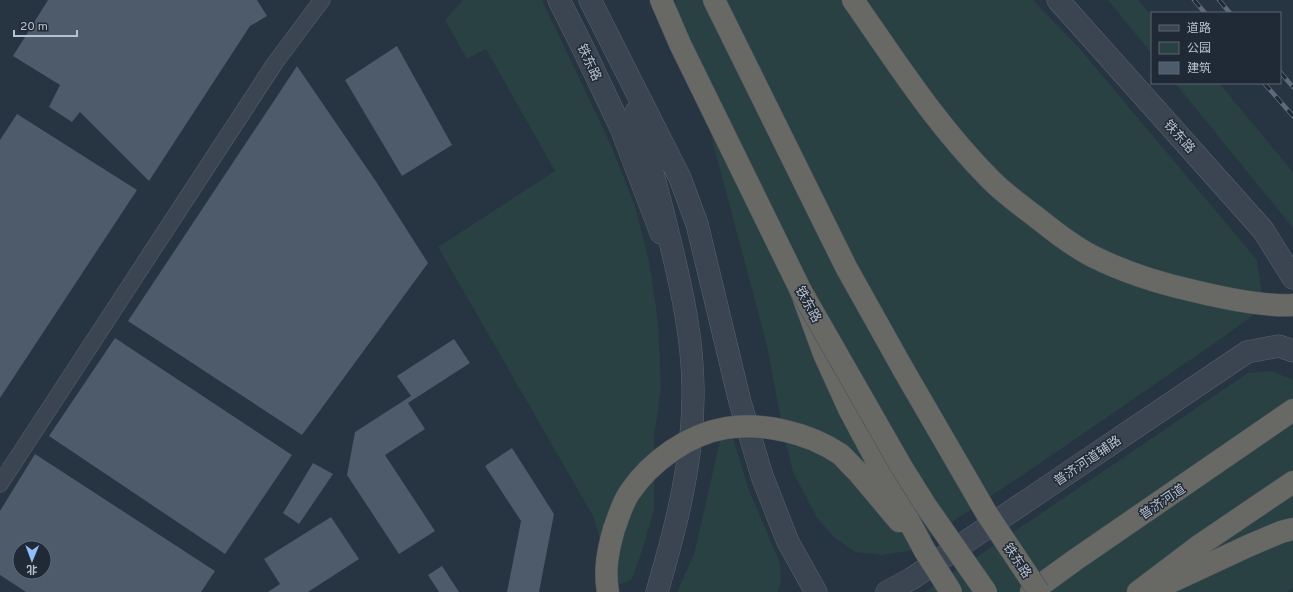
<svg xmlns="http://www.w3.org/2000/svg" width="1293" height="592" viewBox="0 0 1293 592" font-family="Overpass,'Noto Sans SC',sans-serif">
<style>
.green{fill:#294143}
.building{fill:#4d5b6b;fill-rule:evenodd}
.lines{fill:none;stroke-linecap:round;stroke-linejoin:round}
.pedestrian-casing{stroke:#59636f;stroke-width:17}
.minor-casing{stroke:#59636f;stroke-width:23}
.tertiary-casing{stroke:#59636f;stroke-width:23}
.trunk-casing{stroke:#46505c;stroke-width:23}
.pedestrian{stroke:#3b4552;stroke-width:16}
.minor{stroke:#3b4552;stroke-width:22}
.tertiary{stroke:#3b4552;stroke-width:22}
.trunk{stroke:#686865;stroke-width:22}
.rail-casing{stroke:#5d6a79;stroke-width:4.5}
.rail{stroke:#202a37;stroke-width:3;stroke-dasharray:9;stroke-linecap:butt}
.trunk-bridge-casing{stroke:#46505c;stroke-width:23;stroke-linecap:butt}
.trunk-bridge{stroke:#686865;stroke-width:22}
.labels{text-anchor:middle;stroke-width:3;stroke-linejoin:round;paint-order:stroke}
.street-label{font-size:13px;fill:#b8c1cc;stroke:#202a37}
</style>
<rect width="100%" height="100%" fill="#273442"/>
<path class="green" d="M463,0H542L611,145L635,206L650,265L658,322L661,388L654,438V510L641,554L632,579L614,587L593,516L438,247L555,171L486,49L467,59L445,20Z
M675,0H1033L1080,49L1257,260L1264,307L1222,338L1039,464L909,551L881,555L855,552L835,538L817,518L793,472L783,431L767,346Z
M1108,0H1138L1152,16V54Z
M1175,83H1219L1293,172V228Z
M1272,371L1293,380V588L1287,592H925L1248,373Z
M726,415L749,490L780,563L781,581L778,592H677L694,554Z"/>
<path class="building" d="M48,0H257L267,16L250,26L149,181L80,112L72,122L49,107L60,85L13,56Z
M397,46L452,145L402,176L345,80Z
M297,66L377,183L428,263L302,435L128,321Z
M17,114L137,190L0,398V140Z
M115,338L292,455L225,554L49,436Z
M454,339L470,363L408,403L425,429L385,455L435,531L399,554L347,475L355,432L411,396L397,376Z
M512,448L554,514L539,592H507L521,521L485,466Z
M35,454L215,571L201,592H26L0,575V511ZM20,548H44V572H20Z
M313,463L333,474L299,524L283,513Z
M331,517L359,559L308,592H268L280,584L264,559Z
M442,566L459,592H439L428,575Z"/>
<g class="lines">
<defs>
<path id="pedestrian" d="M0,484L275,63L322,0"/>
<path id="minor" d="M559,0L584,50L621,128L661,233"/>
<path id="tertiary" d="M590,0L680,178L697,224L740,402L762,476L788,542L816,592
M1058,0L1263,230L1293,278
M636,112C648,155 660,198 670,241C682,290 693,340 693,390C694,459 676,527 657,592
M887,592L911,579L1247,352L1279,346L1293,351"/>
<path id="trunk" d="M661,0L680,44L801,291L824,354L849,409L925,551
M714,0L846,267L903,369
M853,0C896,62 937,126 991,180C1006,195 1023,207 1040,220C1056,233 1073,246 1092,256C1126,273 1158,283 1194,291C1223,298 1264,307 1293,305
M857,471L899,521
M1160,587L1248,546L1281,532L1293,529
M608,592C604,570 608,550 614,529
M1031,592L1075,560L1293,410
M1138,592L1200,545L1293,482"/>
</defs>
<use href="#pedestrian" class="pedestrian-casing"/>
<use href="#minor" class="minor-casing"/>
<use href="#tertiary" class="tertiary-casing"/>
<use href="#trunk" class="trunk-casing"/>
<use href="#pedestrian" class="pedestrian"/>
<use href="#minor" class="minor"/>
<use href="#tertiary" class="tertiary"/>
<use href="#trunk" class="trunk"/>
<defs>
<path id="rail" d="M1194,0L1205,13
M1219,0L1230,13
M1280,72L1293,87
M1264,83L1293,116"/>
</defs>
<use href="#rail" class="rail-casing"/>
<use href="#rail" class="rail"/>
<defs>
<path id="trunk-bridge" d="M801,291L901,466L926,506L986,592
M903,369L987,514L1039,592
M614,529C619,516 622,503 630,492C651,461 689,434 726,428C763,422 809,433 840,454C846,459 851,466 857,471
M925,551L951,592"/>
</defs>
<use href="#trunk-bridge" class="trunk-bridge-casing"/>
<use href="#trunk-bridge" class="trunk-bridge"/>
</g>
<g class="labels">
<g class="street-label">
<text transform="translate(590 62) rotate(65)" y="5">铁东路</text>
<text transform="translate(1180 136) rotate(48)" y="5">铁东路</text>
<text transform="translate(809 304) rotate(61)" y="5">铁东路</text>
<text transform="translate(1087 460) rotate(-34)" y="5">普济河道辅路</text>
<text transform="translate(1162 501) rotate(-34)" y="5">普济河道</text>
<text transform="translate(1018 560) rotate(56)" y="5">铁东路</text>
</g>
</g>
<rect x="1151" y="12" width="130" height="72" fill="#202a37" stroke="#5d6673"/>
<rect x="1159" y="25" width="20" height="6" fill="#3b4552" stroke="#5d6673"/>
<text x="1187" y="32" font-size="12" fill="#b8c1cc">道路</text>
<rect x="1159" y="42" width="20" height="12" fill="#294143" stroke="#5d6673"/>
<text x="1187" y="52" font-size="12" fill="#b8c1cc">公园</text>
<rect x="1159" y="62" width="20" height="12" fill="#4d5b6b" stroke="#5d6673"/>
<text x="1187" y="72" font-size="12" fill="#b8c1cc">建筑</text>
<g transform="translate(32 560) rotate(181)"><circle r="19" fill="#202a37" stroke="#5d6673"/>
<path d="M0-3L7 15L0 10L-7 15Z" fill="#91bdf8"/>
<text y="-6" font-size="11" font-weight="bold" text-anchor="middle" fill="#b8c1cc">北</text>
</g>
<path d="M14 30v6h63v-6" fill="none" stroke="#b8c1cc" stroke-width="2"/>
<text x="20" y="30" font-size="12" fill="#b8c1cc" stroke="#202a37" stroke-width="3" paint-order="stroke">20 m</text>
</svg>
